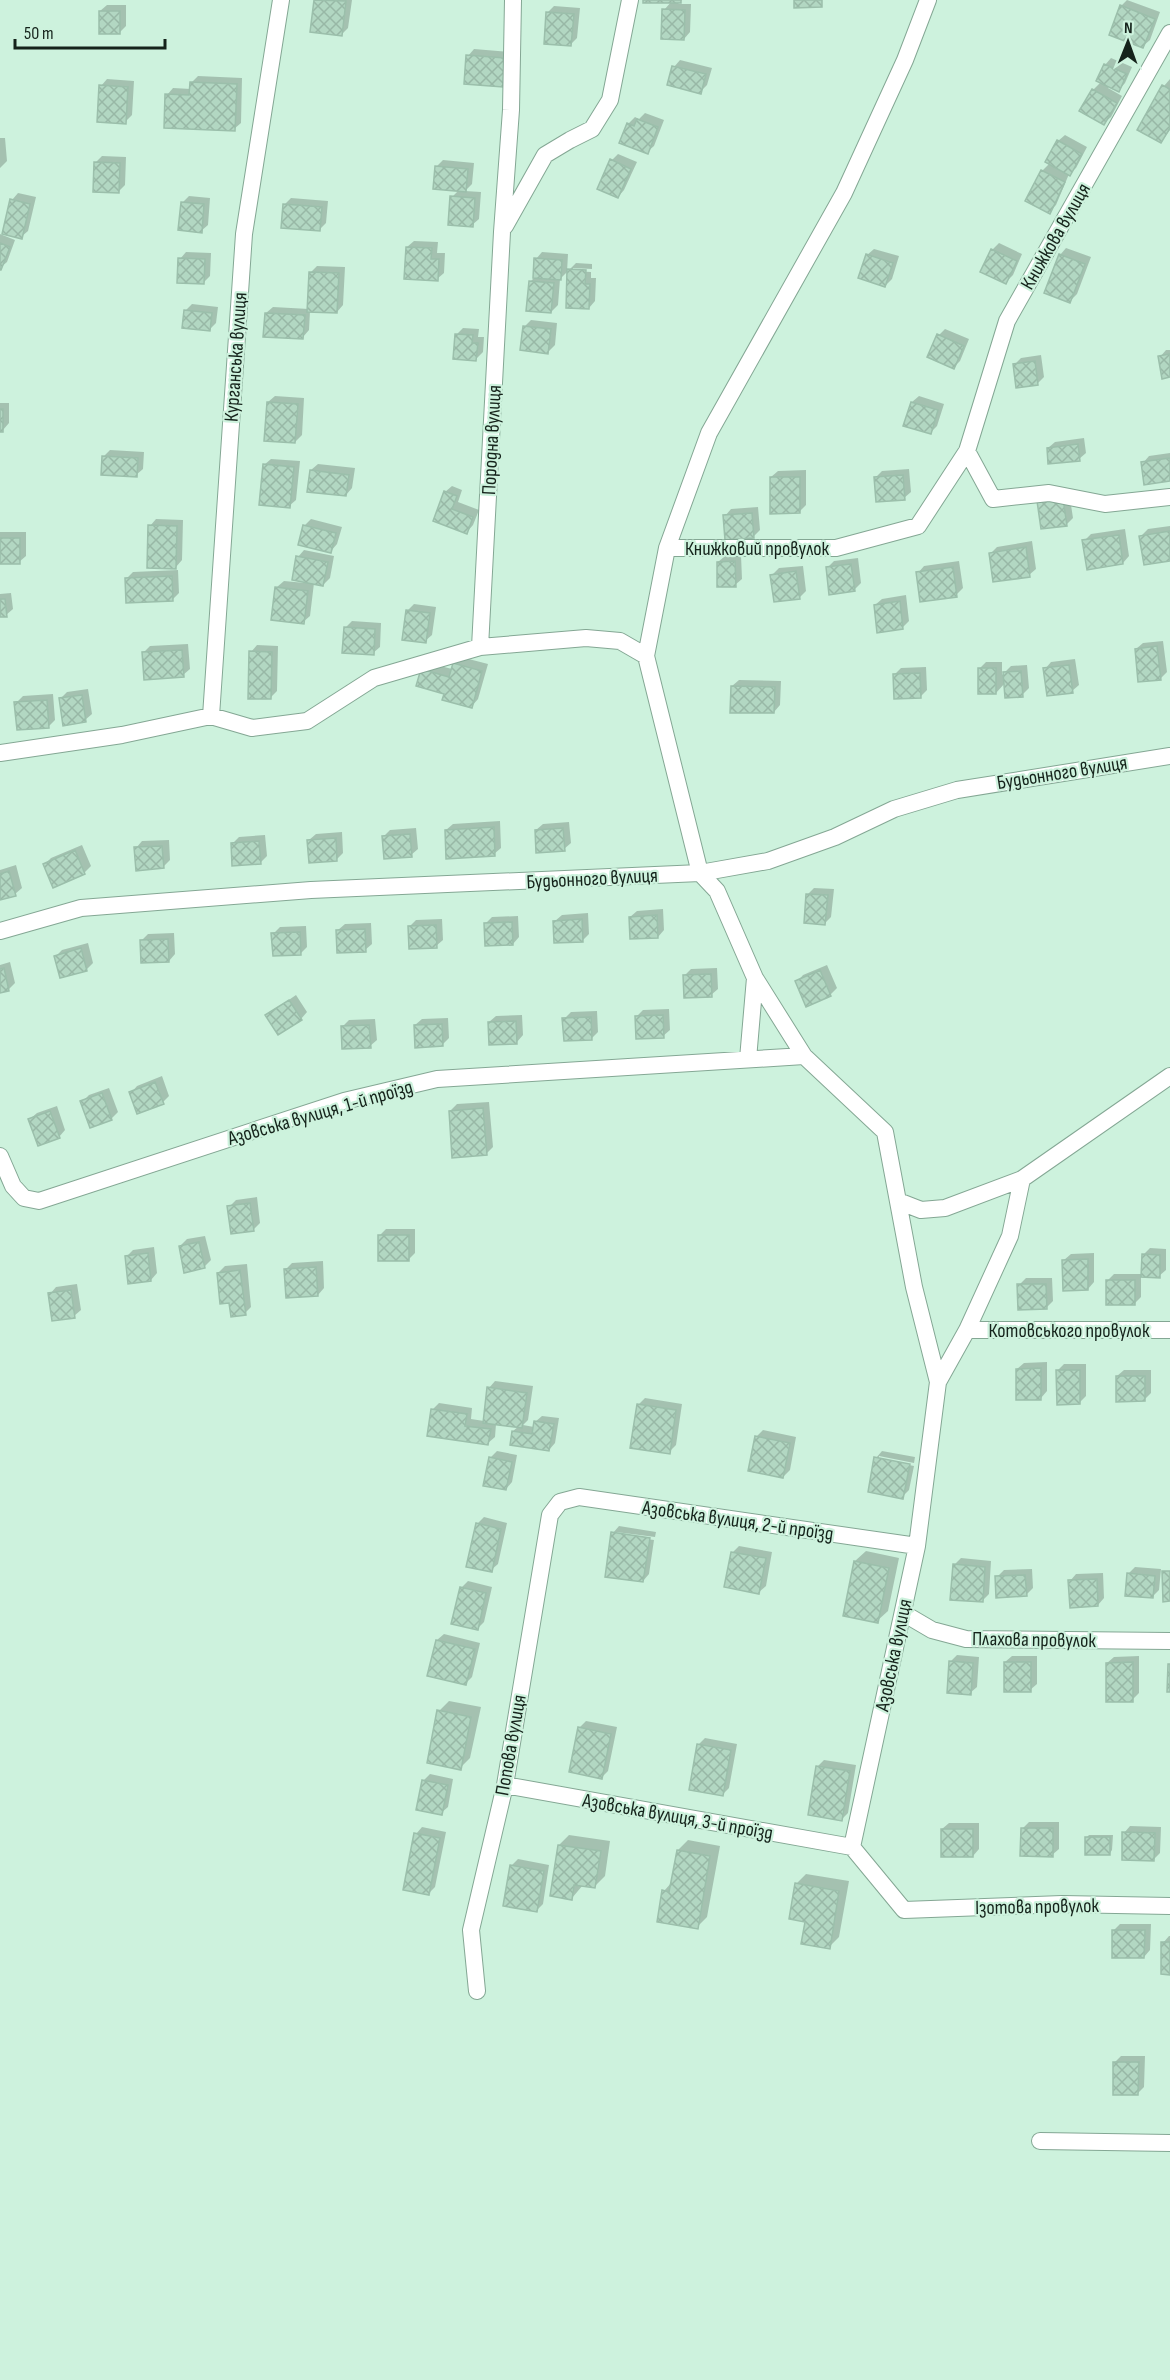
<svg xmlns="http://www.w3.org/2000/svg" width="1170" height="2380" viewBox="0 0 1170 2380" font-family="'Sofia Sans Condensed',sans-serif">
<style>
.shadow{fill:#0003}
.building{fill:url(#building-cross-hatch);stroke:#9bbfab;stroke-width:1.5}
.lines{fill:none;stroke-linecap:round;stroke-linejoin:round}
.street-casing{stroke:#84a794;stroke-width:18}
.street{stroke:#fff;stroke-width:16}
.labels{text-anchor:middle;stroke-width:4.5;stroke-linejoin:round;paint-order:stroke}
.street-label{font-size:20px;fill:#15231b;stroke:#cdf2dd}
</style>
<defs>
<pattern id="building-cross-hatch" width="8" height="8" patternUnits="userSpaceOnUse" patternTransform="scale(1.5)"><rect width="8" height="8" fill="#b2d7c2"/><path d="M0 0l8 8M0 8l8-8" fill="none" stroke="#98b8a6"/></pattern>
</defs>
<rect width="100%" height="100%" fill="#cdf2dd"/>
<path class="shadow" d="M315,0H352L348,28L341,35L311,31Z
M644,0H682L678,4H691L690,32L684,39L664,10L672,1Z
M1127,0L1160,12L1150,40L1143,46L1121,6Z
M107,5H126V26L119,33L100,11Z
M554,6L580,8L577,38L571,44L547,13Z
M474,49L511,52L509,79L503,85L468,56Z
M1111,58L1132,67L1125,83L1119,90L1109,86L1108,88L1122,96L1111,117L1104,123L1093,90L1101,82L1105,65Z
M680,60L712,68L707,85L700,92L674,67Z
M198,76L242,78L241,123L234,129L167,95L173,88L191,89V83Z
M107,79L134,81L132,115L125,122L101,86Z
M1170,79V130L1161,142L1164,86Z
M645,113L664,120L654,146L647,152L628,124L635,117L639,119Z
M1065,135L1087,147L1076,168L1069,174L1056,205L1049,212L1042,171L1050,163L1058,141Z
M0,138H5L7,161L0,168Z
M618,154L637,162L624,190L618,197L612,160Z
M102,156L126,157L125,185L119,191L95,163Z
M443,160L474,163L472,184L465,191L481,192L479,219L472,225L452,197L459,190L436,167Z
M18,193L36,197L28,231L21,237L12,200Z
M189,196L210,198L208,225L201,231L182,203Z
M291,198L328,201L326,223L319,230L284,205Z
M0,234L15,240L7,262L0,268Z
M414,241L438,242L437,253H445L444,273L437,279L407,247Z
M999,243L1022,254L1013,275L1006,282L992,250Z
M1066,248L1091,257L1077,294L1070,301L1060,255Z
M874,249L899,256L892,279L885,286L867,255Z
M186,252L211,253L210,276L203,283L180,259Z
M542,252L568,254L567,272L560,279L558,305L551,312L530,282L534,278L536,259Z
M576,263L592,264V269L573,268V271L591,272V278H596L595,301L589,308L569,270Z
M317,266L345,267L343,305L337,312L310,311L309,330L303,337L266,313L273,307L309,309L310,273Z
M192,304L218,307L216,323L210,329L185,311Z
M531,320L557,323L555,345L548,352L524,327Z
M463,328L479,329L478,337H484L483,352L476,359L456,335Z
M945,329L969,339L960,361L954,367L939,335Z
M1166,350H1170V376L1160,357Z
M1041,355L1044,377L1037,384L1015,364L1021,358Z
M275,396L304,398L302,435L295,442L268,402Z
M919,396L944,404L937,426L931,432L912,402Z
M0,403H9V423L3,430H0Z
M1084,438L1086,453L1079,459L1048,448L1055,442Z
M110,450L144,452L143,469L136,475L103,457Z
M1170,453V480L1143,463L1149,456Z
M271,459L300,461L296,500L289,506L264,465Z
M318,464L355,468L352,488L346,495L311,470Z
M909,469L911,492L904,498L876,477L882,471Z
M806,470V505L799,512L771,477L778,471Z
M452,486L462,490L458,502L479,510L473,525L467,532L435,520L445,492Z
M1069,492L1073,518L1066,525L1042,528Z
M758,507L760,530L753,537L725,516L731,509Z
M156,519L183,520L182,560L176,567L150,526Z
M311,519L342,527L337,544L331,551L304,526Z
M1170,526V560L1141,536L1148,529Z
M1125,529L1129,556L1123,563L1084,541L1091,534Z
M0,532H26V556L19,562H0Z
M1032,541L1036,569L1029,575L991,553L997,547Z
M304,550L334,556L330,578L323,585L314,583L310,616L303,622L277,587L284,581L305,583L298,557Z
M741,555L742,579L735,585L718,562L725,556Z
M858,558L861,583L854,590L827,568L834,561Z
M959,561L963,588L956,595L918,573L924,566Z
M803,566L806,591L799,598L772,575L779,568Z
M178,570L179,593L173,599L126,579L133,572Z
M11,593L13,609L6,615L0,616V594Z
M906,595L909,621L902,628L875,605L882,599Z
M414,604L436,607L432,635L425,641L407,611Z
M352,621L381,623L380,647L373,653L345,628Z
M1163,641L1167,672L1160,679L1136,649L1143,643Z
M188,644L190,669L183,675L143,653L150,646Z
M257,645L278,646L277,691L270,698L251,652Z
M461,657L488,664L478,699L472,706L446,692L418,685L429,663L452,669L454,664Z
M1075,659L1079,685L1072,691L1045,669L1051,662Z
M986,662H1002V675L1011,666L1027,665L1029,688L1022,695L1005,683L996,693L979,669Z
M926,667L927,690L921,696L894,675L901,668Z
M739,680L781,681L780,705L774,712L732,686Z
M88,689L92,714L85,720L60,699L67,692Z
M53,694L55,720L48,727L16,703L23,696Z
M500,821L501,848L494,854L446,830L453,824Z
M569,822L571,843L564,849L536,830L543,824Z
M416,828L418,849L411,855L384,836L390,830Z
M342,832L343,853L337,859L309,840L316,834Z
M265,835L267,856L260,863L232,844L239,837Z
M169,840L170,860L163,867L136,848L142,841Z
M82,845L91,866L84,873L44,865L51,858Z
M16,865L22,888L15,894L0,899V870Z
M814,888L834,889L831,917L825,923L808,894Z
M663,909L664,930L658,937L630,917L637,911Z
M588,913L589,934L582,941L555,921L562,915Z
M518,916L519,937L513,944L485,924L492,917Z
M442,919L443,940L436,946L409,927L416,920Z
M371,923L372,944L365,950L338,930L345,924Z
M306,926L307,947L300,954L273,934L280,927Z
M174,933L175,954L169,961L141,941L148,934Z
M88,943L93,963L87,969L61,976L56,956L62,950Z
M10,962L15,983L8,990L0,991V965Z
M827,965L837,988L830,995L797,982L803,975Z
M717,968L718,989L711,995L685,975L691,969Z
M296,995L307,1012L301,1019L267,1015Z
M669,1009L670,1030L663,1036L636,1017L643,1010Z
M597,1011L598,1032L591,1039L564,1019L571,1012Z
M522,1015L523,1035L517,1042L489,1022L496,1016Z
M448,1018L449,1038L442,1045L415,1025L422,1019Z
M375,1019L377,1040L370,1046L343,1026L349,1020Z
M162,1076L169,1096L163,1102L131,1093L137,1086Z
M109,1088L118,1112L111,1119L82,1102L89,1095Z
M489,1102L493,1147L486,1154L450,1111L457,1104Z
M57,1106L65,1130L59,1137L30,1119L37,1113Z
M257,1197L260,1223L253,1230L229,1207L236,1200Z
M386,1229H415V1253L409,1259L379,1236Z
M205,1236L211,1260L204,1267L180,1246L187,1239Z
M154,1247L157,1273L151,1280L126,1257L133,1250Z
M1150,1248L1166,1249V1270L1159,1276H1141V1297L1134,1304L1108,1280L1114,1274H1143V1255Z
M1094,1253V1282L1088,1289L1064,1260L1071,1254Z
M323,1261L324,1288L318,1295L285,1270L292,1263Z
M247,1264L251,1307L245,1313L231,1301L218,1273L225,1266Z
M1026,1278H1052L1053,1301L1046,1308L1019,1285Z
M77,1284L81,1310L74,1316L50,1294L56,1287Z
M1047,1362V1391L1041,1398L1017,1369L1024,1363Z
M1064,1364H1086V1396L1079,1403L1058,1370Z
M1124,1370H1151V1393L1144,1400L1117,1376Z
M495,1381L533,1386L528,1420L523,1425L534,1427L535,1422L542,1416L559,1418L555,1443L549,1450L513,1431L519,1426L496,1424L495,1437L488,1443L432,1410L439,1403L472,1408L471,1419L484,1421L489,1388Z
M645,1398L682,1404L676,1445L669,1452L638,1405Z
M763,1430L796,1437L790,1470L783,1477L756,1437Z
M497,1451L517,1455L512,1482L506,1489L490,1458Z
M882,1451L915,1457L914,1463L879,1456V1459L914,1466L909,1490L902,1497L876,1458Z
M484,1517L507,1523L498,1564L491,1570L477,1524Z
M619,1526L656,1532L655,1537L616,1532V1535L654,1540L649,1574L643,1581L613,1533Z
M739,1546L772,1552L766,1586L759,1592L732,1553Z
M866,1551L899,1558L888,1611L877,1621L855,1561Z
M961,1558L991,1561L989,1594L982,1601L954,1565Z
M1135,1567L1161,1569L1159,1590L1152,1597L1128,1574Z
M1032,1569L1033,1588L1026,1595L997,1577L1004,1570Z
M1103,1573L1104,1598L1098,1605L1070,1581L1076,1574Z
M468,1581L492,1587L484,1622L478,1628L461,1588Z
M444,1634L480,1643L472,1677L466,1683L437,1640Z
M957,1655L979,1657L977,1687L970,1693L950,1662Z
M1012,1656H1037V1684L1030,1690L1005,1662Z
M1139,1656V1693L1132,1700L1107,1663L1114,1657Z
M449,1701L481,1707L470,1758L460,1768L439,1711Z
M586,1721L617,1727L608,1771L602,1777L579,1728Z
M705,1738L737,1744L729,1788L723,1794L698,1745Z
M824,1760L856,1765L848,1813L842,1819L817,1767Z
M430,1774L453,1779L448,1807L441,1813L423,1781Z
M1029,1822H1059V1849L1052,1855L1022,1829Z
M949,1823H979V1849L973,1856L942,1829Z
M1130,1826L1161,1827L1160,1853L1154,1859L1124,1833Z
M422,1827L446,1832L435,1887L428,1894L416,1834Z
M569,1835L610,1841L605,1876L594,1887L583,1885L572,1898L559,1845Z
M1089,1835H1113L1112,1850L1110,1853L1086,1838Z
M688,1840L720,1846L707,1917L697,1927L664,1891L672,1882L678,1850Z
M518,1859L549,1865L543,1904L536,1911L511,1866Z
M806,1874L849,1881L839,1937L829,1947L806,1920L796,1884Z
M1120,1924H1151L1150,1950L1144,1957L1113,1931Z
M1169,1936H1170V1973L1163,1943Z
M1121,2056H1145L1144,2087L1138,2093L1114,2063Z"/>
<path class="building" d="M314,0L346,1L342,36L310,32Z
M643,0H681V3H643Z
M794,0H822V7L794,8Z
M1120,5L1155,19L1143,48L1109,35Z
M662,9L685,10L684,40L661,39Z
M99,11H120V34H99Z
M546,12L574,14L571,46L544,44Z
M466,55L505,58L503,87L464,84Z
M1104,64L1127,74L1119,92L1096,81Z
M672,66L706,74L701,94L667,85Z
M190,82L237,84L235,131L164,128L165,94L189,95Z
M99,85L128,87L126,124L97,122Z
M1162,85L1170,89V128L1161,143L1137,130Z
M1092,89L1117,103L1104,125L1079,111Z
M637,119L658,127L648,154L619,143L627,123L634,126Z
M1057,140L1082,154L1070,176L1045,162Z
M610,159L631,169L618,198L597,189Z
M94,162L120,163L119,193L93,192Z
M435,166L468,169L466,192L433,189Z
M1041,170L1065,182L1050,214L1025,201Z
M450,196L475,198L473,227L448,225Z
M10,199L30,204L22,239L2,234Z
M181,202L204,204L202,233L178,230Z
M283,204L322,207L320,231L281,228Z
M0,243L10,247L1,270H0Z
M406,247L432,248L431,259H439L438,281L404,279Z
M991,249L1017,261L1006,284L980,272Z
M866,254L893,263L885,287L858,278Z
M1059,254L1085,264L1070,303L1044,293Z
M178,258L205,259L204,284L177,283Z
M534,258L562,260L561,280L533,278Z
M567,269L586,270L585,284H590L589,309L566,308Z
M309,272L339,273L337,313L307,312Z
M529,281L554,283L551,313L526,311Z
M184,310L212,313L210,331L182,328Z
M265,313L305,315L303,339L263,337Z
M523,326L551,329L548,354L520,350Z
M455,334L473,335L472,343H478L476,361L453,359Z
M937,334L964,346L954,369L927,357Z
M1170,354V377L1162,379L1158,356Z
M1035,361L1038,385L1016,388L1013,364Z
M267,402L298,404L295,443L264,441Z
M911,402L938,410L931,434L903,426Z
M0,409H3V432H0Z
M1078,444L1080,461L1048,464L1047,448Z
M102,456L138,458L137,477L101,475Z
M1170,458V481L1144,485L1141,462Z
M263,464L294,467L290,508L259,505Z
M310,470L349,475L346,496L307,492Z
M903,475L905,500L876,502L874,477Z
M770,477H800V513L770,514Z
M444,491L457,496L452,509L473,517L467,534L433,521Z
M1063,498L1067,526L1041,529L1037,501Z
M752,513L754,538L725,540L723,515Z
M148,525L177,526L176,569L147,568Z
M303,525L336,533L331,553L298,545Z
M1170,531V561L1144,565L1139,536Z
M1119,535L1123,564L1087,570L1082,540Z
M0,538H20V564H0Z
M1026,547L1030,577L993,582L989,553Z
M296,556L328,562L323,586L292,580Z
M735,561L736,587H717V562Z
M851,564L855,591L829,595L826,567Z
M953,567L957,597L920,602L916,572Z
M796,571L800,599L774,602L770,575Z
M172,576L173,601L126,603L125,578Z
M275,587L308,591L304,624L271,620Z
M0,599H5L7,617H0Z
M900,601L903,629L877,633L874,605Z
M406,610L430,613L426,643L402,640Z
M344,627L375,629L374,655L342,653Z
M1157,646L1161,680L1138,682L1135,649Z
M182,650L184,677L144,680L142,652Z
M249,651L272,652L271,699H248Z
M453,663L482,671L472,708L442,700L444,694L416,686L421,669L449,677Z
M1069,665L1073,693L1047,696L1043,668Z
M978,668H996V694H978Z
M1021,671L1023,697L1005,698L1003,672Z
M920,673L921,698L894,699L893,674Z
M731,686L775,687L774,713H730Z
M82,695L86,722L63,726L59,698Z
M47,700L49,728L17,730L14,702Z
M494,827L495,856L446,859L445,830Z
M563,828L565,851L536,853L535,830Z
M410,834L412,857L384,859L382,836Z
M336,838L337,861L309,863L307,840Z
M259,841L261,864L232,866L231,843Z
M162,846L164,868L136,871L134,847Z
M75,850L85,874L53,888L43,864Z
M9,871L16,896L0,900V874Z
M806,894L828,895L825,925L804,923Z
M657,915L658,938L630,939L629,917Z
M582,919L583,942L554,943L553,921Z
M512,922L513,945L485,946L484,923Z
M436,925L437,948L409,949L408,926Z
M365,929L366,952L337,953L336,930Z
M300,932L301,955L273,956L271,933Z
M168,939L169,962L141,963L140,940Z
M81,948L87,971L60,978L54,956Z
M4,968L9,991L0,993V969Z
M820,970L831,996L806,1007L795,981Z
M711,974L712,997L684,998L683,975Z
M289,1000L302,1020L278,1035L265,1015Z
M663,1015L664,1038L636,1039L635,1016Z
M591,1017L592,1040L564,1041L562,1018Z
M516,1021L517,1044L489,1045L488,1022Z
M442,1024L443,1046L415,1048L414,1025Z
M369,1025L371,1048L342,1049L341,1026Z
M155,1082L164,1104L137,1114L129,1092Z
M102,1093L112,1120L90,1128L80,1101Z
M483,1108L487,1155L452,1158L449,1111Z
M50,1111L60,1138L38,1146L28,1119Z
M250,1203L254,1231L231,1234L227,1206Z
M378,1235H409V1261H378Z
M199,1242L205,1268L184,1273L179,1246Z
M148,1253L151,1281L128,1284L125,1256Z
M1142,1254L1160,1255V1278L1141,1277Z
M1088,1259V1290L1063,1291L1062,1260Z
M316,1267L318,1296L286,1298L284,1269Z
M240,1270L246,1315L231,1317L229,1303L220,1304L217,1273Z
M1106,1280H1135V1305H1106Z
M1017,1284H1046L1047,1309L1018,1310Z
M71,1290L75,1318L52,1321L48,1293Z
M1041,1368V1400H1016V1369Z
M1056,1370H1080V1404L1057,1405Z
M1116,1376H1145V1401L1116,1402Z
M487,1387L527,1393L522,1428L483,1423Z
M637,1404L676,1410L670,1454L630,1448Z
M431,1409L467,1414L465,1426L491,1429L488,1445L427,1436Z
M534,1421L554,1424L549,1451L510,1445L512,1431L532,1434Z
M755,1436L790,1443L783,1478L748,1471Z
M489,1457L512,1462L506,1490L483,1486Z
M874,1457L910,1464L903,1499L868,1492Z
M476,1523L501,1529L492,1572L466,1567Z
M611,1532L650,1538L643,1582L605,1577Z
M731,1552L766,1558L759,1594L724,1587Z
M854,1561L889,1568L878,1623L843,1616Z
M953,1564L985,1567L983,1602L950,1600Z
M1162,1571H1170V1601L1163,1602Z
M1127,1573L1155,1576L1153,1598L1125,1596Z
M1025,1575L1027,1596L996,1598L995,1576Z
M1097,1579L1098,1606L1070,1608L1068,1580Z
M460,1587L486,1593L478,1630L451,1624Z
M436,1640L475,1649L466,1685L427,1676Z
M949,1661L973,1663L971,1695L947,1693Z
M1004,1662H1031V1692H1004Z
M1133,1662V1702H1106V1663Z
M1168,1664H1170V1692H1167Z
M437,1710L471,1717L461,1770L427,1763Z
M578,1727L611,1734L602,1779L569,1772Z
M697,1744L731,1750L723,1796L689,1790Z
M816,1766L850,1771L842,1821L808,1815Z
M422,1780L448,1785L442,1815L416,1810Z
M1021,1828H1053V1857L1020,1856Z
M941,1829H973V1857H941Z
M1122,1832L1155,1833L1154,1861L1122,1860Z
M414,1833L440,1838L429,1895L403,1890Z
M1085,1837H1110V1855H1085Z
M558,1845L601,1851L595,1888L574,1885L572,1900L550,1896Z
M677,1850L710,1856L698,1929L657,1922L662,1890L669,1892Z
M510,1865L544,1871L537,1912L503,1906Z
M795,1883L839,1891L830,1949L801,1944L805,1922L789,1919Z
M1112,1930H1145L1144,1958H1112Z
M1161,1942H1170V1975L1161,1974Z
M1113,2062H1139L1138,2095H1113Z"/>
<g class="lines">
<defs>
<path id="street" d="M928,0L905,60L844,193L709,433L667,548L646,656L700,873L717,891L755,978L804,1056L885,1132L914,1287L938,1382L917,1546L852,1847L904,1910L1062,1904L1170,1906
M505,226L545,155L570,140L592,129L610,100L630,0
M967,451L1007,321L1170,33
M667,548H836L918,526L967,451L993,499L1049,493L1105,504L1170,497
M480,647L502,232L511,110L513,0
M211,716L244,234L281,0
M0,753L122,735L211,716L252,728L307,721L374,678L480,647L586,638L620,641L646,656
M0,931L81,908L311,890L700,873L768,861L835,837L894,809L957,790L1170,756
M748,1059L755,978
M0,1156L13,1186L24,1198L39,1201L344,1101L437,1079L804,1056
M898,1201L921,1210L945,1208L1022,1179
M967,1330H1170
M938,1382L967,1330L1010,1236L1022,1179L1170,1076
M903,1613L932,1630L966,1639L1170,1641
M505,1785L852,1847
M477,1991L471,1930L505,1785L550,1515L560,1502L579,1497L917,1546
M1040,2141L1170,2143"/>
</defs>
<use href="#street" class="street-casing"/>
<use href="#street" class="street"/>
</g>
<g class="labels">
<g class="street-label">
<text transform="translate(1055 236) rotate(-60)" y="7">Книжкова вулиця</text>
<text transform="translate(235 357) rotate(-86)" y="7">Курганська вулиця</text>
<text transform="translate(491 440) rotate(-87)" y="7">Породна вулиця</text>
<text x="757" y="555">Книжковий провулок</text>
<text transform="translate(1062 772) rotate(-9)" y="7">Будьонного вулиця</text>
<text transform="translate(592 878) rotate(-3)" y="7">Будьонного вулиця</text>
<text transform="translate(320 1112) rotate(-16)" y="7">Азовська вулиця, 1-й проїзд</text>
<text x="1069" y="1337">Котовського провулок</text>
<text transform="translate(738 1520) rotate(8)" y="7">Азовська вулиця, 2-й проїзд</text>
<text transform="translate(1034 1639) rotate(1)" y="7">Плахова провулок</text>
<text transform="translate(893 1655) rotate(-78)" y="7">Азовська вулиця</text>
<text transform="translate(510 1745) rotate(-80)" y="7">Попова вулиця</text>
<text transform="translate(678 1816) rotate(10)" y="7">Азовська вулиця, 3-й проїзд</text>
<text transform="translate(1037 1906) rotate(-1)" y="7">Ізотова провулок</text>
</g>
</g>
<g transform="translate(1128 42) rotate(1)" stroke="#cdf2dd" stroke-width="4.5" paint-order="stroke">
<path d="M0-4.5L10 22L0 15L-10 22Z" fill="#15231b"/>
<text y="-9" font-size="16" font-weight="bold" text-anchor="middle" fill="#15231b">N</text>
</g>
<path d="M15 39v9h150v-9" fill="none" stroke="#15231b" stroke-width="3"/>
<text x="24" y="39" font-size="18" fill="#15231b" stroke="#cdf2dd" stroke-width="4.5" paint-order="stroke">50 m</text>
</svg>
